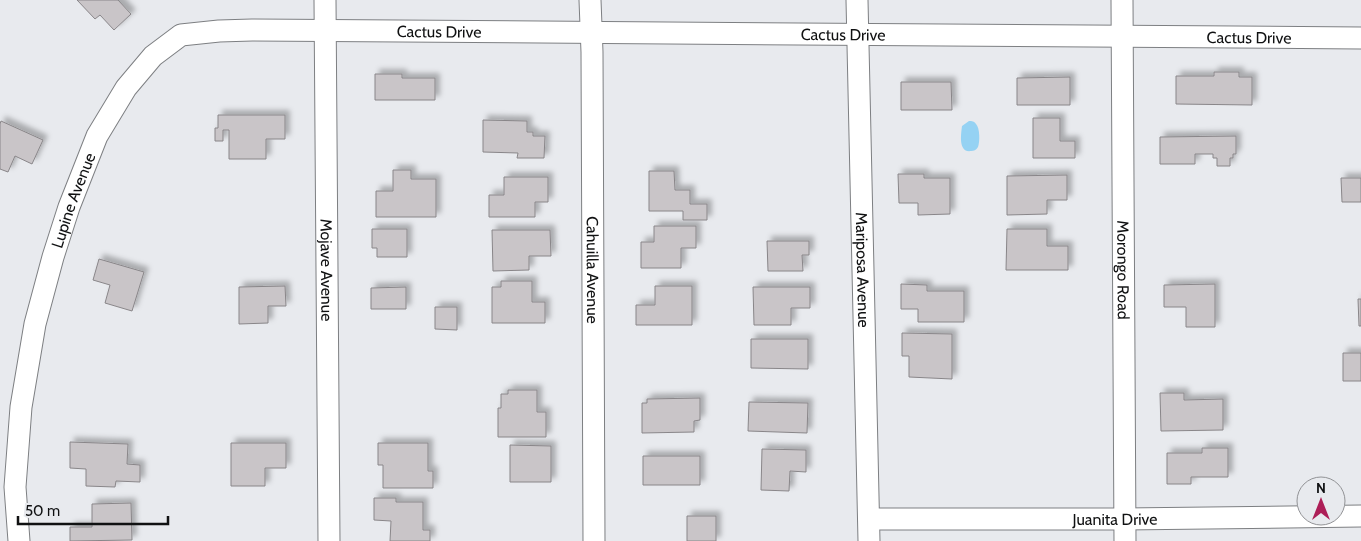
<svg xmlns="http://www.w3.org/2000/svg" width="1361" height="541" viewBox="0 0 1361 541" font-family="Cabin,sans-serif">
<style>
.water{fill:#95d2f3}
.building{fill:#c9c5c8;stroke:#898689;filter:url(#shadow)}
.lines{fill:none;stroke-linecap:round;stroke-linejoin:round}
.minor-casing{stroke:#7d7f82;stroke-width:23}
.minor{stroke:#fff;stroke-width:21}
.labels{text-anchor:middle;stroke-width:4;stroke-linejoin:round;paint-order:stroke}
.street-label{font-size:16px;fill:#101112;stroke:#e8eaee}
</style>
<defs>
<filter id="shadow"><feDropShadow dx="4.5" dy="-4.5" stdDeviation="2.5" flood-color="#0004"/></filter>
</defs>
<rect width="100%" height="100%" fill="#e8eaee"/>
<path class="water" d="M969,121C972,121 974,121 976,124C980,128 980,142 978,147C976,150 974,151 971,151C958,153 961,134 962,126Z"/>
<path class="building" d="M77,0H118L131,14L114,30L100,15L95,19Z
M1214,72H1239V77H1252V105L1176,104V76H1214Z
M375,74H402V78H435V100H375Z
M1070,77V105H1017V78Z
M901,82H951L952,110H901Z
M218,115H285V139H266V159H229V130H223V141H215V128H218Z
M1033,118H1060V141H1075V158H1033Z
M483,120L527,121V132H533V136H545L544,158H517L518,153L483,152Z
M1,121L43,140L32,164L15,156L8,172L0,169V124Z
M1236,136V154H1233V158H1230V166H1217V158H1213V154H1195V164H1160V137Z
M393,170H411V179H436V217H376V191H393Z
M649,171H674L675,190H690V204H707V220H683V211H649Z
M898,174H924V178H950V214L918,215V203H899Z
M1067,175V200H1047V214L1007,215V176Z
M504,177H548V202H535V217H489V195H504Z
M1341,178H1361V202H1342Z
M654,226H696V248H681V268H641V242H654Z
M372,229H407V257H377V248H372Z
M1007,229H1047V246H1068V270H1006Z
M492,230H550L551,256H529V270L493,271Z
M767,241H809V255H802L803,271H768Z
M99,259L144,272L132,311L105,303L110,285L93,280Z
M501,281H532V302H545V323H492V287H501Z
M901,284L927,285V291H964V322H918V309H901Z
M1215,284V327H1186V307H1164V285Z
M285,286L286,306H268V323L239,324V287Z
M655,286H692V325H636V305H655Z
M406,287V309H371V288Z
M753,287H810V308H791V325H754Z
M1358,299H1361V326H1359Z
M435,307H457V330L435,329Z
M902,333L952,334V379L909,377V356H902Z
M751,339H808V369L751,368Z
M1343,353H1361V381H1343Z
M508,390H537V412H546V437H498V408H501V394H508Z
M1160,393H1184V400L1223,399V430L1161,431Z
M700,398V420L694,421V432L642,433V403H647V399Z
M749,402L808,403L807,433L748,431Z
M70,442L128,444L127,464L140,465V482L116,481L115,487L86,486V469L70,468Z
M231,443H286V468H265V486H231Z
M378,443H428V471H433V488H383V465H378Z
M510,445L551,446V482H510Z
M1202,448H1228V477H1191V484H1167V453H1202Z
M762,449L806,450V472L790,471L789,491L761,490Z
M643,456H700V485H643Z
M374,498H396V502H423V530H430V541H390L391,521L374,520Z
M131,503L132,540L70,541V527H92V504Z
M687,516H716V541H687Z"/>
<g class="lines">
<defs>
<g id="minor">
<path id="s1" d="M325,0L329,541"/>
<path id="s2" d="M590,0L592,52L594,541"/>
<path id="s3" d="M857,0L869,541"/>
<path id="s4" d="M1122,0L1125,541"/>
<path id="s5" d="M869,519H1124L1361,516"/>
<path id="s6" d="M19,541L15,487L21,407L35,324L53,257L69,207L97,136L126,88L153,56L181,35L219,31L252,30L1361,38"/>
</g>
</defs>
<use href="#minor" class="minor-casing"/>
<use href="#minor" class="minor"/>
</g>
<g class="labels">
<g class="street-label">
<text dy="6" stroke="none"><textPath href="#s6" startOffset="808">Cactus Drive</textPath></text>
<text dy="6" stroke="none"><textPath href="#s6" startOffset="1212">Cactus Drive</textPath></text>
<text dy="6" stroke="none"><textPath href="#s6" startOffset="1618">Cactus Drive</textPath></text>
<text dy="6" stroke="none"><textPath href="#s6" startOffset="348">Lupine Avenue</textPath></text>
<text dy="6" stroke="none"><textPath href="#s1" startOffset="270">Mojave Avenue</textPath></text>
<text dy="6" stroke="none"><textPath href="#s2" startOffset="270">Cahuilla Avenue</textPath></text>
<text dy="6" stroke="none"><textPath href="#s4" startOffset="270">Morongo Road</textPath></text>
<text dy="6" stroke="none"><textPath href="#s3" startOffset="270">Mariposa Avenue</textPath></text>
<text dy="6" stroke="none"><textPath href="#s5" startOffset="246">Juanita Drive</textPath></text>
</g>
</g>
<g transform="translate(1321 501)"><circle r="24" fill="#e8eaee" stroke="#929396"/>
<path d="M0-4L9 19L0 12L-9 19Z" fill="#ad1e57"/>
<text y="-8" font-size="14" font-weight="bold" text-anchor="middle" fill="#101112">N</text>
</g>
<path d="M18 516v8h150v-8" fill="none" stroke="#101112" stroke-width="2.5"/>
<text x="25" y="516" font-size="15" fill="#101112" stroke="#e8eaee" stroke-width="4" paint-order="stroke">50 m</text>
</svg>
